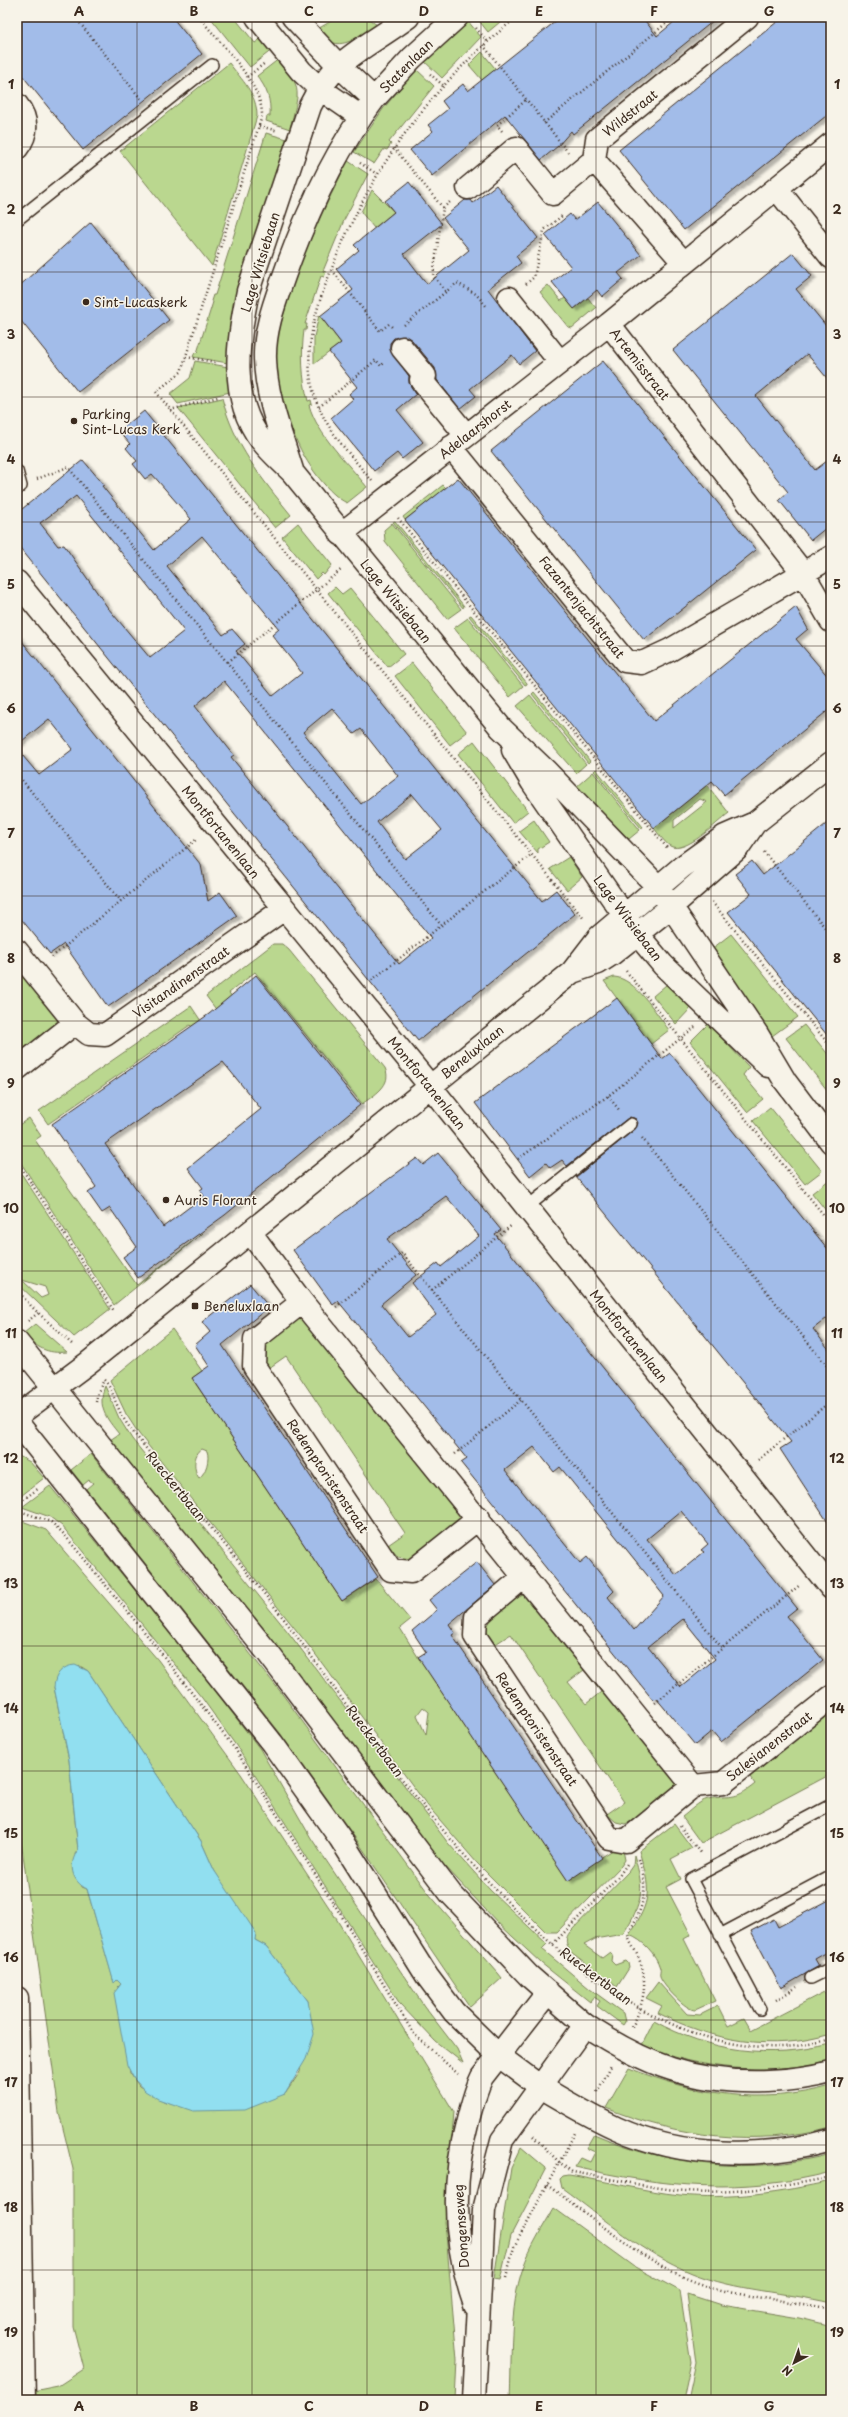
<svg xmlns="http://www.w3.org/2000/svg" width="848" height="2417" viewBox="0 0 848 2417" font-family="'Playpen Sans',sans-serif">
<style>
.green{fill:#bad78f;stroke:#7a8056;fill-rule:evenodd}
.water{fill:#91dff0;stroke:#6f979c}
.building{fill:#a2bce9;stroke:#3b2a1e;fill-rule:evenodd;filter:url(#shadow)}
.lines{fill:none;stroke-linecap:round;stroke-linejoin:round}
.service-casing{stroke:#3b2a1e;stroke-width:14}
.minor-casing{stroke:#3b2a1e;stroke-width:25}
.tertiary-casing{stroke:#3b2a1e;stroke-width:25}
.secondary-casing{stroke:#3b2a1e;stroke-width:25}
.path{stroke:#3b2a1e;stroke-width:2.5;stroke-dasharray:1 3;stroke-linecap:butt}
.service{stroke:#f7f3e8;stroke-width:11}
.minor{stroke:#f7f3e8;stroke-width:22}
.tertiary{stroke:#f7f3e8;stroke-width:22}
.secondary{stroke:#f7f3e8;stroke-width:22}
.grid{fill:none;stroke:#3b2a1e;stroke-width:1;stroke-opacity:0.55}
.poi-dot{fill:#3b2a1e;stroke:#f7f3e8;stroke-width:1.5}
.labels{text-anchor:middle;stroke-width:3;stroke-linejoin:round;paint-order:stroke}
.street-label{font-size:13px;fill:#3b2a1e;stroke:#f7f3e8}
.poi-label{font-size:13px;fill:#3b2a1e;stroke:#f7f3e8;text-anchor:start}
.neatline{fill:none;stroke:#3b2a1e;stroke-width:1.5}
.grid-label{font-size:13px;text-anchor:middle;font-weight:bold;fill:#3b2a1e}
</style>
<defs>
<filter id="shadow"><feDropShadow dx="4.5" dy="2.5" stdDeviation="1" flood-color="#0004"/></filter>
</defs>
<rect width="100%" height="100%" fill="#f7f3e8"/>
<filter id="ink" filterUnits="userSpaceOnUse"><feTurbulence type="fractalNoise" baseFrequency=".025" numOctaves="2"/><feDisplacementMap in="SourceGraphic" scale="8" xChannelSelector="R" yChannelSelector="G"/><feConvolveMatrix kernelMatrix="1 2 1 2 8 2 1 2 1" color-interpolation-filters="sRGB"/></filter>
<g filter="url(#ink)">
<path class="green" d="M210,17H234L255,43L263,37L273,49L250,67Z
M338,17H366L377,25C365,32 346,49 331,42C326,39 321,34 316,30Z
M476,17H506L488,32Z
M467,20L481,37L442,78L424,61Z
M482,52L515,93L491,73L482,80L469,65Z
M280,58C303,91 299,91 290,129L266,121L267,116H270C271,100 267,88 257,76Z
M229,63C242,80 257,94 257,116L212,266L120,151Z
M416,69L434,86L389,142L391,144L387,150L384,149L374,164L354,152L383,109Z
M266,133L287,139L232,311L228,363L193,357L195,352L197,353L213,302L211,301L213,295H215Z
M348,161L368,174L345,218L323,271L326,272L324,277L321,276L305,324H307L306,330H304C301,354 302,378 308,401L311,400L312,404L309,405C318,436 347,462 367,487L347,503C329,495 307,464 299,446C287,421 277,393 276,365C274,341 282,319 289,297C304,249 325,206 348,161Z
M372,190L394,212L374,228L361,212Z
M548,285L561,301L565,298L574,309L588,298L596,308L572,328L568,327L540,292Z
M319,315L341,343L314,364V337Z
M195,361L228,367L230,392L178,404L170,394L190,378Z
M222,398C234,445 261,478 291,515L275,528L178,408Z
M443,485L446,488L405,520L403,517Z
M395,521L464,606L463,608L393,522Z
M298,523L332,565L324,575L322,573L316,579L282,537Z
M392,523L461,609L447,619L385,541L384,530Z
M335,587L342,594L350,588L404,654L388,667L328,593Z
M471,615L527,683V684L525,685L469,616Z
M468,618L523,686L510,697L454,628Z
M412,663L467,732L450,745L395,676Z
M534,692L590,761L588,763L532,694Z
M530,695L586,764L576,773L517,706Z
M474,741L528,811L513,823L458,754Z
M596,769L643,827L641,828L594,771Z
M593,772L640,830L629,839L576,787Z
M707,785L729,813C717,822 685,855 670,846C664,842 658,833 654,828ZM700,799L707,802L674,828V820Z
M534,820L549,842L538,849V853L519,831Z
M569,857L582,877L567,890L550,869Z
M731,934L798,1017L772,1036L713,948Z
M273,944H282L289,950L385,1068C393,1085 374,1095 362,1104L255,972L229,993L234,999L218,1012L206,996Z
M17,962L59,1018L56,1024L17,1056Z
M614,977C635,978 656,1013 669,1030L651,1044L604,981Z
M666,985L691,1008L676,1024L653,996Z
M191,1006L201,1021L192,1027L190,1025L48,1124L39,1111Z
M708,1024L749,1067L743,1075L763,1099L747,1112L690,1042Z
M804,1025L831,1058V1095L786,1038Z
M770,1107L822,1171L805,1184L753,1121Z
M29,1118L41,1136L35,1140L137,1285L203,1233L114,1305L17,1157V1123L19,1125Z
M17,1167L110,1309L74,1337L17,1283ZM22,1280L45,1287L48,1295L41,1298Z
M829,1180L831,1182V1217L812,1193Z
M300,1317L462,1517L461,1520L410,1559L398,1557L388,1545L405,1533L286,1356L269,1368L265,1362L263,1346Z
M35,1324L67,1352C47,1354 36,1348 24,1333Z
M172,1329L202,1371L192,1378L342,1601L376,1579L410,1620L400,1628L418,1657L600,1858L613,1850H623L625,1860L621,1866L557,1932H546L477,1863L427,1805L313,1651L139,1434L126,1414L110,1380ZM202,1449L207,1451C210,1459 206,1473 199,1478C193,1470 193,1454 202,1449ZM423,1707L429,1712L426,1735L417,1715Z
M105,1386L119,1418L132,1439L288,1632L448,1843L490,1890L547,1944L542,1949L590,1989L623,2013L625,2022L623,2025L597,2006L600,2001L594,1997L590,2002L541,1963L498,1923L431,1851L297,1673L110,1440L119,1434C106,1418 97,1407 105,1386Z
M91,1454L280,1691L429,1894L498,1973L502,1978L470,2007L356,1839L280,1733L86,1489L93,1483L89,1480L83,1485L71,1470Z
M17,1455L30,1462L44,1478L17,1499Z
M50,1486L187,1654L260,1749L311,1838L424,2006L457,2049L463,2063L435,2041L400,2004L237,1747L202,1698L62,1526L50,1517L22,1507Z
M17,1519L46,1530L158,1660L241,1774L334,1915L454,2112L445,2222L457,2360L455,2400H34L33,2391L58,2386L84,2369L73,2326V2169L59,2112L17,1812ZM80,1666L88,1671L201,1841L214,1870L255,1940L266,1946L308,2001L300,2072L285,2094L173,2103L165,2102L139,2086L130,2073L118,1987L121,1984L117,1980L114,1982L87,1889L82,1887L75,1854L78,1850L69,1760L54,1687Z
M525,1595L677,1783L674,1788L634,1820L625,1824L616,1822L607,1814L624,1802L511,1634L494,1645C490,1640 486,1635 487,1628C488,1619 516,1595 525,1595ZM584,1670L601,1692L586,1704L568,1682Z
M831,1711V1774L701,1843L682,1817C689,1812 699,1801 708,1799C731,1794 733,1802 755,1784L750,1777Z
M674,1824L692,1848L671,1859L681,1879L666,1887L691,1935L684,1939L715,2001L695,2010C686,2010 663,1986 660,1977C659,1974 661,1971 660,1968C656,1954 643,1940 629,1935C652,1900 651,1890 639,1851Z
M634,1855C645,1891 643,1902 623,1934L595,1939L584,1945L602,1958L610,1952L612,1954L611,1961L615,1965L626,1961L628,1963L629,1968L617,1987L571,1952C565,1945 565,1938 570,1932L628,1872L633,1865Z
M658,1982L687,2014L700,2015L718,2006L728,2026L744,2018L751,2030L824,1992L826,1994L831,1992V2034C771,2052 713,2041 658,2013L662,2006L646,1998Z
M654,2021C710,2052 769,2059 831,2044V2061C768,2075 701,2071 642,2045Z
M629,2068C694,2094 762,2106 831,2086V2127C756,2147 678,2137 606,2108Z
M594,2134C671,2167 750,2175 831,2154V2172C744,2195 662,2187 575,2167L581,2158L590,2162L595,2152L586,2148Z
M521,2147L546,2168L511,2235L500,2280L494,2279L511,2168Z
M569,2175C606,2181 643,2191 680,2195C730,2200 782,2192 831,2181V2303C785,2292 736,2291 692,2273C644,2254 603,2218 562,2188L560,2179L563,2176Z
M554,2208L635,2267L680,2291L691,2363L683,2400H510C512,2359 509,2307 523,2268C530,2247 543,2227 554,2208Z
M687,2294L721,2305L799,2318L831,2326V2400H688L696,2363Z"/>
<path class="water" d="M75,1665L88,1671L201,1841L214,1870L256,1933L255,1940L266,1946L308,2001L314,2034L306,2059L285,2094L245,2110L193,2111L158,2099L145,2091L134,2079L127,2065L114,1993L121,1984L117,1980L114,1983L87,1889C71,1881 68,1864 78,1850L69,1760L54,1687C55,1674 62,1666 75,1665Z"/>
<path class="building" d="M17,17H172L202,54L83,150L17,69Z
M561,17H642L657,36L680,17H718L573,134L571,131L558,146L541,160L505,115L432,176L410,150L433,131L428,125L448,109L442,101L463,84L468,91Z
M783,17H831V112L684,230L619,150Z
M409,182L442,224L404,254L427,284L469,250L443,218L465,200H471L473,203L496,185L538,238L516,256L521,263L488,289L535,351L519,364L512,355L470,389L476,396L460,409L437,380L435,368L412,340L406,336L394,338L390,343V350L409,376V383L416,394L397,410L423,442L402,459L397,453L374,471L331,418L353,399L349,394L357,387L329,352L341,343L320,316L353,290L336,269L359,250L354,245L394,212L385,201Z
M598,202L641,255L618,273L623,279L602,297L597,290L574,309L552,282L571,267L545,235L570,214L575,220Z
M91,222L169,320L78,392L17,316V288Z
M793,253L812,276L796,289L831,332V383L807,354L756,396L815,470L831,458V524L811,540L779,500L788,492L673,350Z
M603,361L756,550L644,640L491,451Z
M144,411L542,901L556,890L575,914L418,1041L17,544V513L83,460L104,485L102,486L154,550L191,519L152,474L145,479L133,464L137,461L126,448L130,444L119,431ZM76,496L184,631L150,658L108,608L64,545L58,546L40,523ZM202,536L279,629L272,635L302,673L273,696L236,651L245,644L232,629L223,635L167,566ZM224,681L431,938L399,964L231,757L234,755L195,706ZM332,708L354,734L361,729L398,776L361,804L303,732ZM412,794L442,830L405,859L377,822Z
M458,478L654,721L796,607L808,629L796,639L831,680V708L724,795L712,781L654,828L405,520Z
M17,635L201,865L208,901L220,892L237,916L108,1007L64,944L50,954L17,914V749L39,775L73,749L49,719L17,745Z
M831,820V1040L728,912L751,894L735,874L752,861L763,875Z
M256,975L360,1105L225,1215L138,1278L123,1257L137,1247L110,1208L102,1213L88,1193L96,1187L52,1124L209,1014ZM223,1062L261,1109L188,1168L203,1188L200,1190L204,1196L163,1227L105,1144Z
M617,998L662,1059L670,1053L831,1253V1315L813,1329L831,1352V1527L780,1449L791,1442L576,1177L635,1129L638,1123L636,1119L630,1117L627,1119L567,1166L562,1160L550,1168L546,1163L530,1176L475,1103Z
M438,1153L501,1230L495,1234L797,1608L787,1616L823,1660L721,1742L712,1731L695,1745L656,1698L653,1700L461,1463L467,1459L338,1301L333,1305L293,1250L417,1158L423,1165ZM446,1196L479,1236L441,1267L438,1263L412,1283L436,1315L408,1337L381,1304L416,1275L387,1239ZM534,1447L554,1472L560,1467L664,1596L634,1630L608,1597L614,1591L587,1557L580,1563L505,1470ZM681,1511L708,1544L701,1550L704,1552L676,1575L647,1539ZM683,1619L715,1659L681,1687L648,1647Z
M250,1284L269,1307L222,1345L378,1577L342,1601L192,1378L209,1366L195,1345L210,1332L202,1322Z
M477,1562L495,1585L449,1624L455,1633L452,1635L602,1858L568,1881L418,1657L426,1652L412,1631L437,1610L429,1600Z
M831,1899V1950L815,1959L819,1966L781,1988L751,1931L774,1919L778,1927Z"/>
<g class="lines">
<defs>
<path id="service" d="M17,220L212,65
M17,471L21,486L17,489
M527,1207L631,1124
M720,1935L831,1876
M811,1978L831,1968
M760,2009L691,1879L831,1805"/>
<path id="minor" d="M257,17L301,71L319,88L361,117
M408,17C367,48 334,57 310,106L248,291C238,339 228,397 261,440C270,452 282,462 293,473L501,728L545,770L658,887L757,1034L785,1081L831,1142
M374,99L412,58L457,17
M17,105C28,119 28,134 17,148
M831,144L609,324L803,573L831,621
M468,188L516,148L553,194L594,160
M777,189L831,257
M684,263L594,160L597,139L747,17
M509,298L560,362
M402,348L425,376L421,380L466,435
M451,447L625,661L642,663L670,650L831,557
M292,470C281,434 266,397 265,359C264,330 275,302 284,276C306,214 334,152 374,99L338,65L293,17
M341,534L609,324
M17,582L430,1086L831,1588
M513,750L532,782L637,934L663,965L768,1066
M17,951L75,1023L89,1034L105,1035L284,909
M572,972L598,963L612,954L672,906L737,849L755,823
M17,1069L75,1023
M250,1232L302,1302L693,1786
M302,1302L255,1339L254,1366L391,1570L411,1572L479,1518
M17,1416L88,1363L572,972L599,937L682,867L725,836L755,823L831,763
M525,1576L476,1617L475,1636L609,1838L626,1841L693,1786L723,1783L831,1697
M17,1998L24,2400"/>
<path id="tertiary" d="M585,2025C646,2065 694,2084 768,2081C789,2080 810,2078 831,2072
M541,2087C566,2102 590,2116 616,2128C681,2158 763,2159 831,2140"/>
<path id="secondary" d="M17,1342L268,1653L451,1894L529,1976L585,2025L502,2140L484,2210L474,2400
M17,1422L272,1743L340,1838L427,1976L454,2012L499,2056L541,2087
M475,2305C453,2243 451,2183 468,2120C472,2105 475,2091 482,2077L548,1992"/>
</defs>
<use href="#service" class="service-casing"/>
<use href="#minor" class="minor-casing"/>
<use href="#tertiary" class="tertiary-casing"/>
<use href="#secondary" class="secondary-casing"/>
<path class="path" d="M75,17L141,99
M199,17C219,42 263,84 262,116L181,372L156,392L584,919
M476,28L487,41
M483,45L568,152
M430,74L444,86
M247,77L265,63
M544,123L674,17
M259,126L278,131
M502,131L497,125L526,100
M394,148L443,208L433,275L446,292
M360,163L377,174
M443,208L450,202
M332,270L380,331L389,324L392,327
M526,284L534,277L544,230L562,216
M404,325L457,283L476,294L487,307
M186,357L215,362
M319,407L376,360L381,366L384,363
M170,410L218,397
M37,479L68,467L441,925
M372,481C350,454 324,428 314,394C302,353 315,311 330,273C370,169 430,87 517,17
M398,518L668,849
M228,662L342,569
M17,774L121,901
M764,852L831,935
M712,902L831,1047
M52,957L197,839
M626,971L831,1224
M372,980L532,854
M608,1096L620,1111
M642,1138L831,1371
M518,1159L608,1096L695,1027
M17,1161L114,1311
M17,1290L32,1307L74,1346
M432,1290L512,1225
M336,1307L402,1253L722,1648
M28,1321L38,1313
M104,1380C112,1388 113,1397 118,1407C122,1418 130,1428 137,1437C187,1500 239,1560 287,1623C399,1774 608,2103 831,2039
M96,1402L98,1392L103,1382
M455,1454L521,1400
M758,1460L831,1401
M17,1504L39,1488
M17,1510L51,1522L62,1532L151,1640L235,1749L341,1915L414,2034L458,2074
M655,1703L800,1585
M680,1826L701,1854
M553,1944L619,1876L627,1864
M776,2000L797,1987
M632,2027C643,2006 649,1982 639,1959C636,1950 629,1943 628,1934C644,1906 649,1891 639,1859
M597,2092L611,2066
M533,2136L559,2162L572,2172C610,2178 648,2188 686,2191C734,2194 784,2187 831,2177
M547,2185C591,2216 639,2258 688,2279C733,2298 784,2299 831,2309
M506,2278L514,2247L575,2133"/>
<use href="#service" class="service"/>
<use href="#minor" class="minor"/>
<use href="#tertiary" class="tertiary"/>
<use href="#secondary" class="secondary"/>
</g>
</g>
<path class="grid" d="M137,17V2400M252,17V2400M367,17V2400M481,17V2400M596,17V2400M711,17V2400M17,147H831M17,272H831M17,397H831M17,522H831M17,646H831M17,771H831M17,896H831M17,1021H831M17,1146H831M17,1271H831M17,1396H831M17,1521H831M17,1646H831M17,1771H831M17,1895H831M17,2020H831M17,2145H831M17,2270H831"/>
<g class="poi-dot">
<circle cx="86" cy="302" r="4"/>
<circle cx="74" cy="421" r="4"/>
<circle cx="166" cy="1200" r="4"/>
<rect x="191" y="1302" width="8" height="8" rx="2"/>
</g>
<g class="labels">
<g class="street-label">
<text transform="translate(406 66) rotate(-45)" y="5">Statenlaan</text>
<text transform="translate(630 113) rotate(-39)" y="5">Wildstraat</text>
<text transform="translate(260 262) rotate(-73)" y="5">Lage Witsiebaan</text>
<text transform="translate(640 364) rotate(52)" y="5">Artemisstraat</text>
<text transform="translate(475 429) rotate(-38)" y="5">Adelaarshorst</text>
<text transform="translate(396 601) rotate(51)" y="5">Lage Witsiebaan</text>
<text transform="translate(582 607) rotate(51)" y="5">Fazantenjachtstraat</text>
<text transform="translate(221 832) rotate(51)" y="5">Montfortanenlaan</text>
<text transform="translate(628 918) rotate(53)" y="5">Lage Witsiebaan</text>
<text transform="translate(181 982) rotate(-35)" y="5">Visitandinenstraat</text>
<text transform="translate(472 1052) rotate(-39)" y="5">Beneluxlaan</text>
<text transform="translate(427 1083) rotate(51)" y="5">Montfortanenlaan</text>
<text transform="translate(629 1336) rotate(51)" y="5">Montfortanenlaan</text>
<text transform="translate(328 1476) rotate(56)" y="5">Redemptoristenstraat</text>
<text transform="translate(176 1486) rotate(51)" y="5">Rueckertbaan</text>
<text transform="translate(537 1729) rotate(56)" y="5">Redemptoristenstraat</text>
<text transform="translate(375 1741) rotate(53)" y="5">Rueckertbaan</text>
<text transform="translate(769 1746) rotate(-38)" y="5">Salesianenstraat</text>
<text transform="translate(596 1976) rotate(37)" y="5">Rueckertbaan</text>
<text transform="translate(461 2226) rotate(-94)" y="5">Dongenseweg</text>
</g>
<g class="poi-label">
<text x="94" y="307">Sint-Lucaskerk</text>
<text x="82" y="419">Parking<tspan x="82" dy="15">Sint-Lucas Kerk</tspan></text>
<text x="174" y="1205">Auris Florant</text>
<text x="203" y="1311">Beneluxlaan</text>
</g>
</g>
<rect width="848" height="2417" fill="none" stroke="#f7f3e8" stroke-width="44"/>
<g transform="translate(794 2363) rotate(221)" stroke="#f7f3e8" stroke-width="3" paint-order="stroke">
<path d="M0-3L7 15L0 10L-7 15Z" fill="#3b2a1e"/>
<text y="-6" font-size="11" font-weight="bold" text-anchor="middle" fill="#3b2a1e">N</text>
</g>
<rect x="22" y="22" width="804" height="2373" class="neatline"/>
<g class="grid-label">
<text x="79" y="16">A</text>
<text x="194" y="16">B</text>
<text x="309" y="16">C</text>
<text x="424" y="16">D</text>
<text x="539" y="16">E</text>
<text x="654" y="16">F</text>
<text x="769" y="16">G</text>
<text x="11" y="89">1</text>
<text x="837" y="89">1</text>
<text x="11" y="214">2</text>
<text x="837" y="214">2</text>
<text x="11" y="339">3</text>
<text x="837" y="339">3</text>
<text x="11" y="464">4</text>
<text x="837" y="464">4</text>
<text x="11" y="589">5</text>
<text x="837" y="589">5</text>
<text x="11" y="713">6</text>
<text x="837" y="713">6</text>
<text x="11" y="838">7</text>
<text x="837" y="838">7</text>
<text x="11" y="963">8</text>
<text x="837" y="963">8</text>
<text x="11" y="1088">9</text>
<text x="837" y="1088">9</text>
<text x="11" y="1213">10</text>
<text x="837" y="1213">10</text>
<text x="11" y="1338">11</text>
<text x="837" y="1338">11</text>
<text x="11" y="1463">12</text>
<text x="837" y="1463">12</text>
<text x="11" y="1588">13</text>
<text x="837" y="1588">13</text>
<text x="11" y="1713">14</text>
<text x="837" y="1713">14</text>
<text x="11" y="1838">15</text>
<text x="837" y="1838">15</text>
<text x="11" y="1962">16</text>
<text x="837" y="1962">16</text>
<text x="11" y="2087">17</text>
<text x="837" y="2087">17</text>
<text x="11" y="2212">18</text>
<text x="837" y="2212">18</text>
<text x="11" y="2337">19</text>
<text x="837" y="2337">19</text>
<text x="79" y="2411">A</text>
<text x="194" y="2411">B</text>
<text x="309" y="2411">C</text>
<text x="424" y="2411">D</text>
<text x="539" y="2411">E</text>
<text x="654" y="2411">F</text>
<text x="769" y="2411">G</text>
</g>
</svg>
